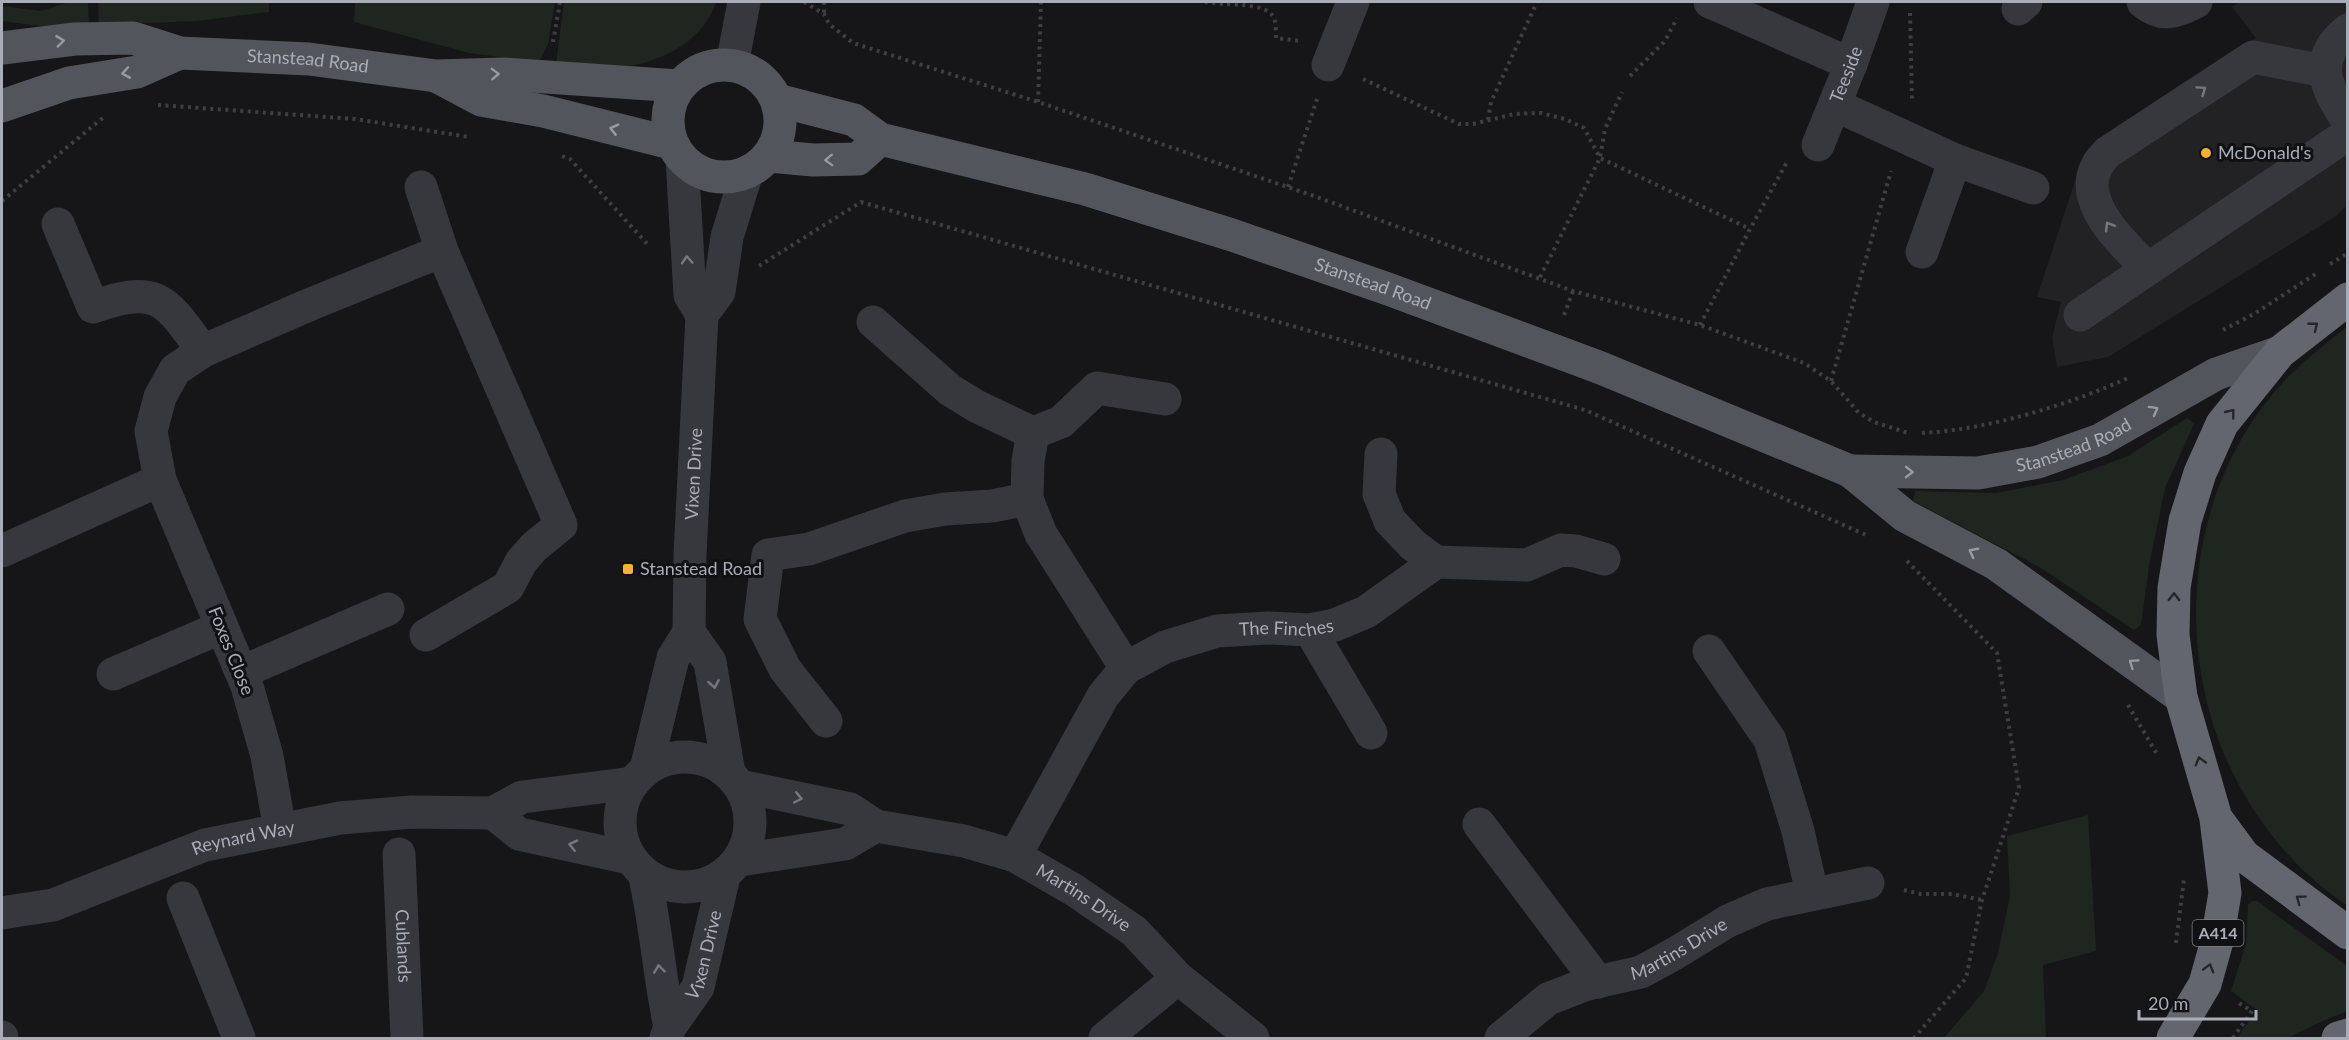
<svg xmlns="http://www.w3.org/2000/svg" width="2349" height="1040" viewBox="0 0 2349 1040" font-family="Lato,sans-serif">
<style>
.built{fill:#222225}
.green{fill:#1e261f}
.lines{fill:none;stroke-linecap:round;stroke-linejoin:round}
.path{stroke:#3d3f44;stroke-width:4;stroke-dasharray:3 4.5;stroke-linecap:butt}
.minor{stroke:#37383d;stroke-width:33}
.major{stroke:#53555c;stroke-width:33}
.highway{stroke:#63666e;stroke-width:33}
.oneway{stroke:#979ba6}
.oneway2{stroke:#757881}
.oneway3{stroke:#26262a}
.poi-dot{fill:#f2b134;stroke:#111113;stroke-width:2}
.labels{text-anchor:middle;stroke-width:6;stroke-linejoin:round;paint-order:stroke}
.shield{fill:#111113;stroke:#7b7e86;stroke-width:1.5}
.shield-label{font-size:16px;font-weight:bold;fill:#a8adb8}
.street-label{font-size:18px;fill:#a8adb8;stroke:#111113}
.poi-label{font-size:18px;fill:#a8adb8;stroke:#111113;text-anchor:start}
</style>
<rect width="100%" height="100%" fill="#161618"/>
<path class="built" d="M2240,2H2347V205L2336,216L2108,357L2057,367L2052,338L2061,302L2037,297L2084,154L2256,38L2232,7Z"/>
<path class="green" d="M69,2H88L89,26L46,27L2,21V6L41,11Z
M98,2H269V12L196,21L99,25Z
M355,2H555L548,44L539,62L469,53L354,22Z
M564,2H716C705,38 667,59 631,66C611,69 577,64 556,64Z
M2347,327V905C2302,877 2264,831 2239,785C2169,656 2184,484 2289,376C2307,358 2327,342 2347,327Z
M2187,418L2194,424L2165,488L2149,566L2141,625L2134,630L2041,568L1913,501L1915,491L1996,493L2063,480L2128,456Z
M2088,815L2096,951L2043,965L2046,1038H1944L1984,991L1998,953L2010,896L2007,836Z
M2252,901H2257L2347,966V1011L2314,1025L2288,1038H2237L2257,1010L2231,991L2246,944L2248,905Z"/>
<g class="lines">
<path class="path" d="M804,2L824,14L829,24L853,43L1038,102L1314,196L1573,291L1700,325L1804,363L1831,381L1859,413L1874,422L1908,433
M824,2V14
M1205,2C1222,6 1267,1 1274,18C1276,24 1276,32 1276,38L1300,41
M1910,13L1912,101
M553,42L560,2
M1630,76L1665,41L1677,18
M1363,79L1459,124H1473L1514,114L1541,113L1565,119L1584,128L1600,158L1750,229
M1038,102L1041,2
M158,105L355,119L469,137
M1488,120L1491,102L1537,2
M562,156L570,159L650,247
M1288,187L1317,99
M2,201L105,116
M2330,264L2348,253
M759,266L861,202L1585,410L1866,535
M1540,277L1600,158L1605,129L1622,92
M1564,315L1573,291
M1700,325L1750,229L1787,162
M2223,330L2254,314L2317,273
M1831,381L1891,171
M1922,433C1987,430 2068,405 2128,378
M1907,561L1997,653L2019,788L1982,900L1966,978L1914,1038
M2128,705L2158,756
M1904,890L1921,894H1952L1982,900
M2176,943L2184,879
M2233,1038L2252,1011L2237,1002"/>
<g class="minor">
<path d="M1710,2L1851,64"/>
<path d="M2143,2C2163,18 2175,12 2196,2"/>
<path d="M2018,9L2026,2"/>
<path d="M2348,30C2311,59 2326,89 2348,121"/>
<path d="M732,65L744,2"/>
<path d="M1328,65L1353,2"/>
<path d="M1835,105L1955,160L2033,188"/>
<path id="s1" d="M1818,145L1851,64L1873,2"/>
<path d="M682,159L690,295L702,315"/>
<path d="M421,187L442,251L561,525L534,547L521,562L508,587L426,635"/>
<path d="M58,224L93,307C159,283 166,301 203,351"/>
<path d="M1922,252L1955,160"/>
<path d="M2148,269C2120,240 2065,192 2108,152L2253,57L2324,71"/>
<path d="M2080,315L2348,134"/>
<path d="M873,322L950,390L976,406L1033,433L1061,422L1097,388L1165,399"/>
<path d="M1033,433L1028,461L1027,499L1041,534L1126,668"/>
<path d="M1381,454L1379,494L1390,521L1413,545L1436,562L1527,565L1561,550L1576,551L1604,559"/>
<path d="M2,551L160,480"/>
<path d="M1310,630L1371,733"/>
<path d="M689,632L710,662L729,773"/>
<path d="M1709,651L1770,740L1798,831L1812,893"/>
<path d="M242,672L388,609"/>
<path d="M113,674L222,627"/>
<path d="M826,721L785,669L760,619L768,555L809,549L905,516L945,509L992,506L1027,499"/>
<circle cx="685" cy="822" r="65"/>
<path id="s2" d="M646,769L673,658L689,632L690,555L702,315L719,292L727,237L747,172"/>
<path id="s3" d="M740,786L850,809L876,826L964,841L1015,856L1074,890L1134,931L1178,978L1253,1038"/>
<path d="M493,813L519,834L630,858"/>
<path d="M1479,824L1598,982"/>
<path d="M280,830L267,756L247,686L160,480L151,431L160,397L175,370L203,351L311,304L442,251"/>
<path id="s4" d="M399,854L407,1038"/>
<path id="s5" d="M1015,856L1103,696L1126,668L1165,647L1217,631L1268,628L1310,630L1335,625L1366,612L1436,562"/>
<path d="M740,860L845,844L876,826"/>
<path d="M644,873C656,924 659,976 670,1027"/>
<path d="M183,898L239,1038"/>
<path id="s6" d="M2,913L53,905L205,845L340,818L412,812L493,813L522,797L633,783"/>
<path d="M2,1037V1038"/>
<path id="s7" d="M666,1038L670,1027L698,987L724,876"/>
<path d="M1105,1038L1178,978"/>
<path id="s8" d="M1501,1038L1548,999L1584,985L1641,972L1674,954L1728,921L1767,904L1868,883"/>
</g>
<g class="major">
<path id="s9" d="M2,48L75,39L133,38L180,53L309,59L436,76L503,74L679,86"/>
<circle cx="724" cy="121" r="56"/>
<path d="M438,77L481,100L543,111L671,143"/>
<path id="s10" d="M777,100L854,120L880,139L1085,189L1232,235L1388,289L1601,368L1850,471L1905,516L1996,564L2181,697"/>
<path d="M2,106L69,83L137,72L180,53"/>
<path d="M769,156L813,160L858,159L880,139"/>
<path id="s11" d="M1850,471L1978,473L2038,462L2100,440L2216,374L2280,352"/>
</g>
<path class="highway" d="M2348,299L2280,352L2222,424L2200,473L2185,521L2174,588L2173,635L2181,697L2216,818L2244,856L2348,933
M2173,1038L2205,984L2217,941L2225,893L2216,819
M2338,1038L2348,1035"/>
</g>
<defs><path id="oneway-chevron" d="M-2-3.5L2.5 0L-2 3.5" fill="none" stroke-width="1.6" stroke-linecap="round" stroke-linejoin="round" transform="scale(1.5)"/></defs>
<g class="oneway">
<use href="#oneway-chevron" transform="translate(60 41) rotate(-7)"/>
<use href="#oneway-chevron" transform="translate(126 73) rotate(170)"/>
<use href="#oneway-chevron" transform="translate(495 74) rotate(-2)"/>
<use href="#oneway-chevron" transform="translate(614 129) rotate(-166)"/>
<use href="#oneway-chevron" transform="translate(829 160) rotate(178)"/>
<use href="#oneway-chevron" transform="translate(2154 410) rotate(-29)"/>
<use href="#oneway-chevron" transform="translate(1909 472) rotate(1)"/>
<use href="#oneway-chevron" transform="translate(1973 552) rotate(-152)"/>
<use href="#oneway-chevron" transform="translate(2133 663) rotate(-145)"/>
</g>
<g class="oneway2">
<use href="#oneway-chevron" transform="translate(2202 90) rotate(-34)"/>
<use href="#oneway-chevron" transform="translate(2109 226) rotate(-121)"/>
<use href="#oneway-chevron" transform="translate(687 260) rotate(-94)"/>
<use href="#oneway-chevron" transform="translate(714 684) rotate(80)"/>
<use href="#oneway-chevron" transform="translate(798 798) rotate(12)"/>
<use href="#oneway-chevron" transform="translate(573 845) rotate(-167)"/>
<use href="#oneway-chevron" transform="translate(659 969) rotate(-97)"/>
</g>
<g class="oneway3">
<use href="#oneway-chevron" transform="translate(2314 326) rotate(-38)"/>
<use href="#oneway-chevron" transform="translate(2231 413) rotate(-51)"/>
<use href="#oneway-chevron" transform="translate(2174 597) rotate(-89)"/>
<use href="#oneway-chevron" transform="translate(2200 761) rotate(-106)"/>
<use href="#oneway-chevron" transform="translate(2300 899) rotate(-143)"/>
<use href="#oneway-chevron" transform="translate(2209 968) rotate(-74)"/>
</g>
<g class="poi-dot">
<circle cx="2206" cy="153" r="6"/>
<rect x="622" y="563" width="12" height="12" rx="3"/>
</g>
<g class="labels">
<rect class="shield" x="2192.5" y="920" width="51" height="26" rx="4.5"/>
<g class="shield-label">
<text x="2218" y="939">A414</text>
</g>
<g class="street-label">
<text dy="6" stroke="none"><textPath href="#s9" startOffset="309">Stanstead Road</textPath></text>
<text dy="6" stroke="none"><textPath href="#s1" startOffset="76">Teeside</textPath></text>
<text dy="6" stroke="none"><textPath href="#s10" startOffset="626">Stanstead Road</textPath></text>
<text dy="6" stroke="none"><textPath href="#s11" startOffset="228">Stanstead Road</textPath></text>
<text dy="6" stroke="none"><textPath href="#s2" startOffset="303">Vixen Drive</textPath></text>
<text dy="6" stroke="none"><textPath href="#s5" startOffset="387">The Finches</textPath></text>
<text transform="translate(231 651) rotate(68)" y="6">Foxes Close</text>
<text dy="6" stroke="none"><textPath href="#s6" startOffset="254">Reynard Way</textPath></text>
<text dy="6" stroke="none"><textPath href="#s3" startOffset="366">Martins Drive</textPath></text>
<text dy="6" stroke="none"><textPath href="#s4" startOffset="92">Cublands</textPath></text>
<text dy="6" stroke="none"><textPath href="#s8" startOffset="202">Martins Drive</textPath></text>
<text dy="6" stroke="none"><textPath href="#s7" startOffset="93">Vixen Drive</textPath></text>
</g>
<g class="poi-label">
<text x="2218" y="159">McDonald's</text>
<text x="640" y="575">Stanstead Road</text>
</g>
</g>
<rect width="2349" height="1040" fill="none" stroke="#a8adb8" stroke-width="6"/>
<path d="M2139 1010v9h117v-9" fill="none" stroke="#a8adb8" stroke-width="3"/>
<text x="2148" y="1010" font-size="18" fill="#a8adb8" stroke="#111113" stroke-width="4.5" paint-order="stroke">20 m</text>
</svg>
